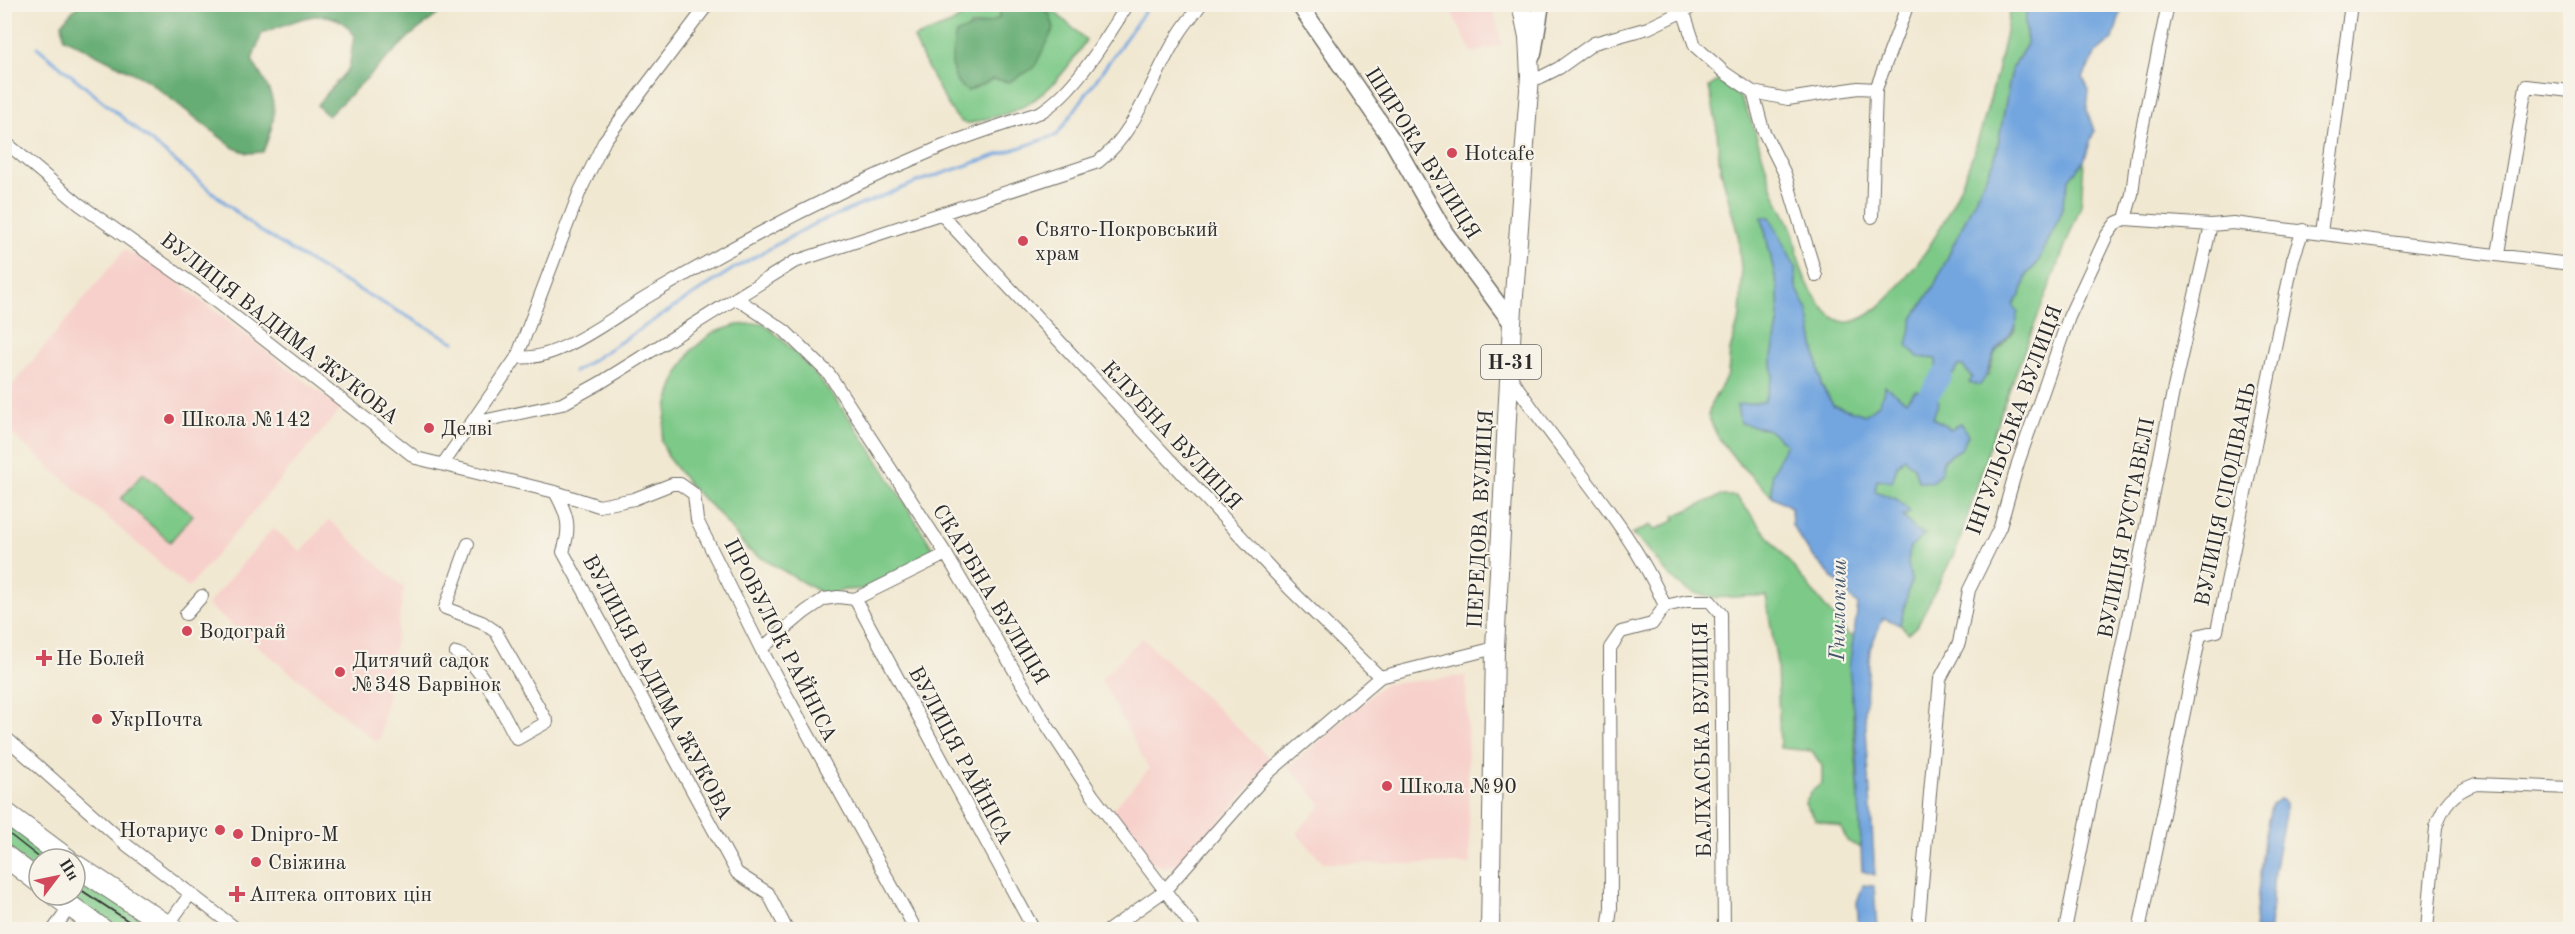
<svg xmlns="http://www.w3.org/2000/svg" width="2575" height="934" viewBox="0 0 2575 934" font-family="'Old Standard TT',serif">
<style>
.built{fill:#f7d0cb}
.green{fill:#7dc988;stroke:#547a5a;stroke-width:1.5}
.forest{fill:#66ad74;stroke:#486c50;stroke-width:1.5}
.water{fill:#73a6df;stroke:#4f6885;stroke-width:1.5}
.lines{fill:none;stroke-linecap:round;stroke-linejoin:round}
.stream{stroke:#73a6df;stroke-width:3}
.river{stroke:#73a6df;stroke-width:20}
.street-casing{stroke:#706d65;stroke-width:14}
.secondary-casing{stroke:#706d65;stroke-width:19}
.primary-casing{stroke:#706d65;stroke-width:20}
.highway-casing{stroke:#706d65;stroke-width:23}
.street{stroke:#fff;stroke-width:12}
.secondary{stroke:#fff;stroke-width:16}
.primary{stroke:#fff;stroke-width:18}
.highway{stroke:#fff;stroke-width:21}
.tram{stroke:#2b2b2b;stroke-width:1.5}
.poi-dot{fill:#d1495b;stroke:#f7f3e8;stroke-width:2}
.labels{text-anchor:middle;stroke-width:4.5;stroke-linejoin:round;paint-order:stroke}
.shield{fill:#f7f3e8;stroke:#686764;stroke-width:1.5}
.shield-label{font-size:20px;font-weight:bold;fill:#2b2b2b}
.street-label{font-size:21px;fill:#2b2b2b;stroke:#f7f3e8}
.poi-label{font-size:21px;fill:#2b2b2b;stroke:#f7f3e8;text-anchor:start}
.water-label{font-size:22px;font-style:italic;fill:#44566a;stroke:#f7f3e8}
</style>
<rect width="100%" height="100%" fill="#f7f3e8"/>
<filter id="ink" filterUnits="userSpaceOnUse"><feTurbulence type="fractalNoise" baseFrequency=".0167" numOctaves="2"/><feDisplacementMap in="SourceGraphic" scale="12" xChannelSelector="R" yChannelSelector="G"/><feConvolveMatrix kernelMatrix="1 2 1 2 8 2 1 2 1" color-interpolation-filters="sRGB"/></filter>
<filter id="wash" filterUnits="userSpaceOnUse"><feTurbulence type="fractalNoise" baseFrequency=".008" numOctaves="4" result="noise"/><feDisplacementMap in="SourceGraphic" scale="24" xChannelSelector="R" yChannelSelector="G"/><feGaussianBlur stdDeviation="1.35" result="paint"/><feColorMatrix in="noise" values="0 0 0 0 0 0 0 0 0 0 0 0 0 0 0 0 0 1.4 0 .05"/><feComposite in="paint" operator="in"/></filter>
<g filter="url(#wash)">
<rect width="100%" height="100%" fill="#f1e8d1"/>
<path class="built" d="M1448,5H1492L1502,45L1472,53Z
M125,249L133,255L138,251L341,409L188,588L5,428V394Z
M329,520L404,588L380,739L375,741L207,605L273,528L301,552Z
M1142,638L1273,761L1182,865L1163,867L1143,858L1111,811L1149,769L1101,679Z
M1466,676L1470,864L1324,863L1296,833L1322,805L1289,767L1384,684Z"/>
<path class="green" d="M980,5H1001L999,18L992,22L970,26L968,91L993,79L1050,15L1040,5H1047L1086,40C1062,79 1035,110 989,118C980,120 970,126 962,122C951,117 919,52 914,38L951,24Z
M2011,5H2028L2025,21L2027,44L2012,69L1996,155L1934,286L1913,319L1936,359L1963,366L1972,377L1988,376L1995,353L2015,330L2013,305L2021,294L2027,274L2037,264L2060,216L2069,179L2084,161L2081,205L2001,411L1958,546L1917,626L1908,633L1900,624L1911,581L1908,563L1910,548L1917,533L1902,516L1909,513L1898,500L1875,491L1877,479L1892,481L1897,466L1904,457L1914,467L1918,481L1941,473L1943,460L1961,449L1951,429L1933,418L1938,401L1916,390L1906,402L1880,403L1865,415L1833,405L1821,385L1808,311L1796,287L1795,267L1762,218L1778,290L1779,320L1772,357L1773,376L1764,402L1737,405L1740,423L1767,429L1787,444L1772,474V496L1739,464L1718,437L1708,416L1711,404L1728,374L1730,350L1740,316L1742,280L1738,235L1720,167L1716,121L1709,87L1718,81C1724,85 1733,89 1737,94C1752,111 1765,168 1774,192C1779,206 1789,219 1793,233C1796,243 1797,254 1800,264C1805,284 1829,330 1855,321C1877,314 1895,291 1909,274C1967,204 1995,93 2011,5Z
M763,323C838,385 884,471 935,552L866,589L844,590L826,596L748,550L719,514L691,487L669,459L661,441L668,403L678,373L692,350L712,333L737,325Z
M143,473L193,515L170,542L121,499Z
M1720,496H1736L1847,634L1855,638C1846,707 1861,779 1861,848L1847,841L1841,827L1816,820L1805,803L1811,792L1822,783V766L1812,751L1780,748L1777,664L1766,596C1730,594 1704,608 1672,578C1657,564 1649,545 1631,534L1651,525L1654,530L1676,520L1674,516Z
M4,819L56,859H39V874L5,847Z
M75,874L157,929H117L67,895H75Z"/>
<path class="forest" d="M78,5V4L450,5L410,36L328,116L317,105L349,68L354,35C331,0 297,21 262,33L252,60C276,100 281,107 263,152L248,153L234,148L147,80L64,38L62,23Z
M1001,5H1040L1050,15L1054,28L1034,68L1009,82L993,79L968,91C947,81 951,53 956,34C972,25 987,26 999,18Z"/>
<path class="water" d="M2028,5H2123L2113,39L2095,54L2083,78L2089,90L2087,110L2094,131L2084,161L2069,179L2060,216L2037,264L2027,274L2021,294L2013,305L2018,311C2014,339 2009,331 1996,351C1988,363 1990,374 1980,385L1969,383L1972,377L1963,366H1958L1954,373L1942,375L1936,370V359L1918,357L1907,345L1913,319L1934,286L1996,155L2012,69L2027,44L2025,21Z
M1762,217H1770L1795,267L1796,287L1808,311L1821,385L1833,405L1865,415L1880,403L1885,386L1906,401L1916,390L1939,401L1933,418L1951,429L1960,423L1968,435L1961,449L1943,460L1941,473L1932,482L1918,481L1914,467L1904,458L1897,466L1892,482L1877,479L1875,491L1898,500L1910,512L1903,516L1917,532L1925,534L1910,548L1908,563L1911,581L1900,624L1883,618L1870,649L1865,712L1875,875L1862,871L1857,753L1849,667L1858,605L1809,552L1792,525L1791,507L1772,496V474L1786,444L1767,429L1740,423L1737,405L1764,402L1773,376L1772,357L1779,320L1778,290Z
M2280,799L2285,803V814L2274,872L2270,929H2254L2264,839L2271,806Z
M1863,885L1874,886L1877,929H1859L1857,902Z"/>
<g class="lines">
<path class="stream" d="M37,47L257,229L330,274L454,342
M574,372L733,269L812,225L917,182L1057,135L1150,4"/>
<path class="river" d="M1911,415L1928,396L1942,375"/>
</g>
</g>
<g filter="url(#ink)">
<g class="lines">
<defs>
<path id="street" d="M1684,13L1695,46L1725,73L1753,92L1788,99L1858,88L1876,89
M1530,76L1539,78L1559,68L1594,43L1648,28L1698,4
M1753,92L1763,130L1785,174L1816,276
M4,141L79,204L201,290L416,458L555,492C568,515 571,527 563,552L737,873L768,893L787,930
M941,214L1290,589L1380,677
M1872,217L1876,89L1908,4
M2125,219L2211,225
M2321,233L2351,4
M2498,254L2526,86L2570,91
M736,298L785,331L829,374L946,554L1041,716L1093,796L1195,930
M517,357C556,363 613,317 647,297C739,242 834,192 934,150C968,135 1005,124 1041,112C1076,90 1105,40 1128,4
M1510,376C1559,452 1630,524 1665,606
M473,423L562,404L600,383L794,262L1098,162C1138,131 1152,76 1179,34C1185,24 1194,14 1201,4
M443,464L517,357L580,191L605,140L708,4
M555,492L599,506L634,499L672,484H680L694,494L697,520L761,649L916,930
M855,599L1034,930
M1665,606L1687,601H1710L1721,614L1724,930
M186,614L202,596
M761,649L805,612L824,599L838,597L855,599L946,554
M456,653C480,660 504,717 517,739L547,722L496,632L482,622L445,608L468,544
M4,736L128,846L238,930
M168,925L191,893
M53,930L70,907
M1109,930L1164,891L1267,774L1380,677L1495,648
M1608,930L1611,908L1610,648L1621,632L1652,624L1665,606
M1918,930L1940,679L1959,643L1969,590L2000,527L2018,463L2069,317L2107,235L2116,223L2125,219L2132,194L2137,153L2168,4
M2065,930L2173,392L2211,225L2233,223L2570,264
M2139,930L2200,635L2217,631L2293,259L2303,230
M2427,930L2436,827C2443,804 2453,792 2476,784L2570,788"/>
<path id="secondary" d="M1299,4L1392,140L1445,233L1512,323
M1533,54L1541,4"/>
<path id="primary" d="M1490,930L1495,648L1512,323L1530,76L1528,37L1521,4"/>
<path id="highway" d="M4,812L67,859
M4,855L39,882
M75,865L174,930
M55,895L103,930"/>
</defs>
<use href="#street" class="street-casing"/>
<use href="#secondary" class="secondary-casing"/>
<use href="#primary" class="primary-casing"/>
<use href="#highway" class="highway-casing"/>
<use href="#street" class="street"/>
<use href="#secondary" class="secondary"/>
<use href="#primary" class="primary"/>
<use href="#highway" class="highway"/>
<path class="tram" d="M4,830L41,859
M75,886L142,930"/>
</g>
</g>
<g class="poi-dot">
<circle cx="1452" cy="153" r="6"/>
<circle cx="1023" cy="241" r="6"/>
<circle cx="169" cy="419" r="6"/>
<circle cx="429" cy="428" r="6"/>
<circle cx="187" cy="631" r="6"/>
<path d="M41 649h6v6h6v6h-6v6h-6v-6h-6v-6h6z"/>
<circle cx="340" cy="672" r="6"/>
<circle cx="97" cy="719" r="6"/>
<circle cx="1387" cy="786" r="6"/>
<circle cx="220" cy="830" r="6"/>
<circle cx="238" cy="834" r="6"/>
<circle cx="256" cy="862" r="6"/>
<path d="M234 885h6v6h6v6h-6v6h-6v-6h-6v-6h6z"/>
</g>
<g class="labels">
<rect class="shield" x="1481" y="345" width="60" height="34" rx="4.5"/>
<g class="shield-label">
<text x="1511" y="369">Н-31</text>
</g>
<g class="street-label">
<text transform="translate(1423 153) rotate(58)" y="7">ШИРОКА ВУЛИЦЯ</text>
<text transform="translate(280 328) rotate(38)" y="7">ВУЛИЦЯ ВАДИМА ЖУКОВА</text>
<text transform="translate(2014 420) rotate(-70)" y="7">ІНГУЛЬСЬКА ВУЛИЦЯ</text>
<text transform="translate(1172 435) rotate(47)" y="7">КЛУБНА ВУЛИЦЯ</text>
<text transform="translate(2225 494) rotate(-78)" y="7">ВУЛИЦЯ СПОДІВАНЬ</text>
<text transform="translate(1480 519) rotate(-87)" y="7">ПЕРЕДОВА ВУЛИЦЯ</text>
<text transform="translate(2126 528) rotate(-79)" y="7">ВУЛИЦЯ РУСТАВЕЛІ</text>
<text transform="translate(991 594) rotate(59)" y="7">СКАРБНА ВУЛИЦЯ</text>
<text transform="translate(781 640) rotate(63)" y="7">ПРОВУЛОК РАЙНІСА</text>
<text transform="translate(658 687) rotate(62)" y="7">ВУЛИЦЯ ВАДИМА ЖУКОВА</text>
<text transform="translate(1702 740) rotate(-91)" y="7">БАЛХАСЬКА ВУЛИЦЯ</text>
<text transform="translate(961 755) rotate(62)" y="7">ВУЛИЦЯ РАЙНІСА</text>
</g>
<g class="poi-label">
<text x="1464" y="160">Hotcafe</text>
<text x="1035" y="236">Свято-Покровський<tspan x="1035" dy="24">храм</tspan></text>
<text x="181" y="426">Школа №142</text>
<text x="441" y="435">Делві</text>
<text x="199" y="638">Водограй</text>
<text x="56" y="665">Не Болей</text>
<text x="352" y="667">Дитячий садок<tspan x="352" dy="24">№348 Барвінок</tspan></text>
<text x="109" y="726">УкрПочта</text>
<text x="1399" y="793">Школа №90</text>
<text x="208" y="837" text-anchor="end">Нотариус</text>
<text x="250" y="841">Dnipro-M</text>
<text x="268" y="869">Свіжина</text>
<text x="249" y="901">Аптека оптових цін</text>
</g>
<g class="water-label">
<text transform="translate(1837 610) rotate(-89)" y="8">Гнилокиш</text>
</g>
</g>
<rect width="2575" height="934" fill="none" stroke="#f7f3e8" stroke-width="24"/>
<g transform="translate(57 877) rotate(58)"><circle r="28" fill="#f7f3e8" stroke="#a5a39c" stroke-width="1.5"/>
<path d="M0-4.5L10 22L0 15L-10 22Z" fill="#d1495b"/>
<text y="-9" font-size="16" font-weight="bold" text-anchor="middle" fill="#2b2b2b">Пн</text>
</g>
</svg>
